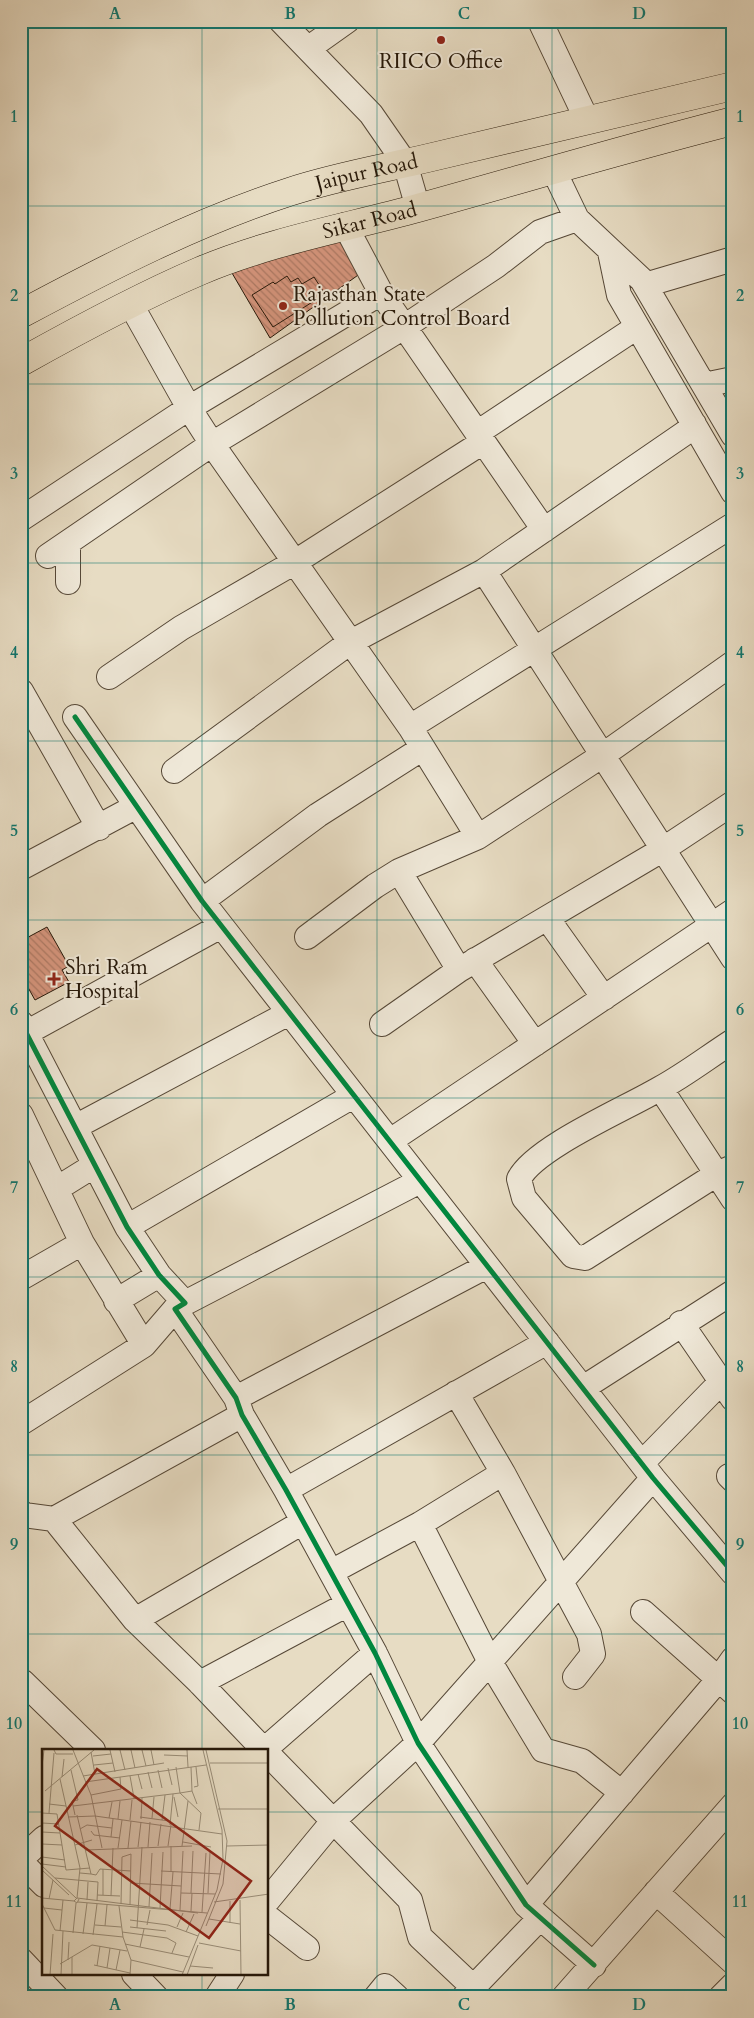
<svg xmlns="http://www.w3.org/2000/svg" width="754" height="2018" viewBox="0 0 754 2018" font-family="Cardo,serif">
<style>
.building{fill:url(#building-back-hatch);stroke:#251708}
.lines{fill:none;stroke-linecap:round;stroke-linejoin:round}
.minor-casing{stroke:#564837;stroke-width:26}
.major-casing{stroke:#251708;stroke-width:29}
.minor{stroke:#efe8d8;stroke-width:24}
.major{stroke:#e7dcc3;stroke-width:28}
.cycleway-casing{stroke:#efe8d8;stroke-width:8}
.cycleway{stroke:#00873e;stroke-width:5}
.grid{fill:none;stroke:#0f766e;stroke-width:1;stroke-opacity:0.55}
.poi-dot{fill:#8f2418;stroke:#efe8d8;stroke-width:2}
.labels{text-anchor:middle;stroke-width:4;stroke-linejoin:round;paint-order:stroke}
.poi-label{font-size:21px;fill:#251708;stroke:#efe8d8;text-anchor:start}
.street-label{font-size:21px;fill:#251708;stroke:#efe8d8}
.inset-road{fill:none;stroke:#998d78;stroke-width:1}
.view{fill:#8f2418;fill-opacity:0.15;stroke:#8f2418;stroke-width:2.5}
.inset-edge{fill:none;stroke:#251708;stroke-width:2.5}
.neatline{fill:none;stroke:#0f766e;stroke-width:2}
.grid-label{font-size:16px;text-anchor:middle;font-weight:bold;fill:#0f766e}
</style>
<defs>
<pattern id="building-back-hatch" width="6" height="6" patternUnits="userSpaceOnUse" patternTransform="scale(1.25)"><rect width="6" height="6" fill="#d6957d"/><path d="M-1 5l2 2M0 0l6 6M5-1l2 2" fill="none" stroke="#ad7964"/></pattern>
</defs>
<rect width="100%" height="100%" fill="#e7dcc3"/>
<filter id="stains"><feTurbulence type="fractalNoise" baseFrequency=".004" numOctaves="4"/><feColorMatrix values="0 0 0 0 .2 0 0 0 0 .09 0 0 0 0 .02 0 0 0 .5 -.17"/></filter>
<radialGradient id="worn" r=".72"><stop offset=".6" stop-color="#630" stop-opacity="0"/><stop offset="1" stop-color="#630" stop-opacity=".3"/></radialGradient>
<path class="building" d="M338,235L361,273L270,338L232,273Z
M287,276L291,282L298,278L302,284L314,277L325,294L273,327L252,295L273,282L275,284Z
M47,927L69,966L62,970L69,982L35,1000L21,975V941Z"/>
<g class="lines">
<defs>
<path id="minor" d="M281,21L371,114L405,163L418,208
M540,21L587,120
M309,48L347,21
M554,171L577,219L642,280L733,435
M345,225L381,293L544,530
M610,252L619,295L733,492
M645,285L733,259
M130,303L189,408L212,444L410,727L478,837
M704,385L733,379
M477,433L637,327
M21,519L189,408L381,293
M48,556L212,444L404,327L496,266L540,232L577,219
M484,571L733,958
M68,582V543
M109,677L181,628L295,562L483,442
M21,691L99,828
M75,717L202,901L653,1478L733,1573
M410,727L733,525
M174,771L349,643L484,571L685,433L694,424
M21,868L135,807
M399,871L459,970
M202,901L318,815L423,748
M547,918L604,998
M307,937L375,886L399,871L478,837L603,755L733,663
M475,960L535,1044
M21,1023L127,1227L159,1275L185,1303L175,1309L236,1398L242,1415L286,1490L375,1653L418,1743L526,1905L594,1965
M382,1024L459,970L662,850L733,803
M26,1033L221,926
M733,1041C708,1057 685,1075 659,1089C627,1108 534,1148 519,1179L524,1198L573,1256L585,1258L717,1174L733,1167
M661,1089L733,1199
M21,1115L82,1243L144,1345
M75,1127L289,1013
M390,1141L733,911
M58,1188L95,1165
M127,1227L353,1096
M21,1278L82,1243
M116,1301L159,1275
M185,1303L420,1181
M681,1323L733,1399
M583,1388L733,1292
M456,1393L503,1473L589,1634L593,1654L575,1677
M236,1398L487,1266
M21,1423L144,1345L175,1309
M642,1463L721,1382
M729,1476L733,1480
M286,1490L547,1342
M21,1512L24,1515L54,1519L135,1620L200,1683L264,1750
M54,1519L242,1415
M420,1524L490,1662L543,1750L582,1761L622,1793
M331,1572L420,1524L503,1473
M643,1612L733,1692
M135,1620L303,1522
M200,1683L348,1604
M21,1684L23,1682L93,1750
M264,1750L375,1653
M268,1754L410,1900L420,1937L473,1987
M21,1859L44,1838
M21,1862L44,1885
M656,1892L733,1962
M268,1900L334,1820L418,1743L653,1478
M526,1905L718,1680L733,1659
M270,1919L307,1948
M21,1960L56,1997
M134,1974L156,1997
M217,1997L232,1974
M376,1997L385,1986L397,1997
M464,1997L540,1918
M564,1997L733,1805
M721,1997L733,1985"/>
<g id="major">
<path id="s1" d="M21,314C107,268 196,222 289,192C334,177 381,169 428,158C529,134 631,111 733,86"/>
<path id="s2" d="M21,362C80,329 139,297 200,271C271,241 345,228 418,208C523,179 627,148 733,121"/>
</g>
</defs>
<use href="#minor" class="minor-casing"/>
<use href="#major" class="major-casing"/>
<use href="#minor" class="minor"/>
<use href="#major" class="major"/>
<defs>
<path id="cycleway" d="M75,717L202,901L653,1478L733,1573
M21,1023L127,1227L159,1275L185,1303L175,1309L236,1398L242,1415L286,1490L375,1653L418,1743L526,1905L594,1965"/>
</defs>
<use href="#cycleway" class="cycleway-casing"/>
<use href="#cycleway" class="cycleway"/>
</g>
<path class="grid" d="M202,21V1750M377,21V1997M552,21V1997M21,206H733M21,384H733M21,563H733M21,741H733M21,920H733M21,1098H733M21,1277H733M21,1455H733M21,1634H733M21,1812H44M268,1812H733M202,1974V1997"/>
<g class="poi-dot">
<circle cx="441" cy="40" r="5"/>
<circle cx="283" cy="306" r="5"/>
<path d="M51.5 971.5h5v5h5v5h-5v5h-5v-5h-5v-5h5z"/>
</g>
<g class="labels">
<g class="poi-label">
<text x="441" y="68" text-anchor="middle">RIICO Office</text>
<text x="293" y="301">Rajasthan State<tspan x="293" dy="24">Pollution Control Board</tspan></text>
<text x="65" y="974">Shri Ram<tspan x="65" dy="24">Hospital</tspan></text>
</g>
<g class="street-label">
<text dy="7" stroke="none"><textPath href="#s1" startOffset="375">Jaipur Road</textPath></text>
<text dy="7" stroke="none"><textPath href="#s2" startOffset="378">Sikar Road</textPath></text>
</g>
</g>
<g transform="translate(42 1749)">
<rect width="226" height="226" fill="#e7dcc3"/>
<path class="inset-road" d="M12,1L14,5H31M31,1L49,46L60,99M68,1L73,23M78,1L83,21M89,1L93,19M100,1L104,17M109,1L112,16M145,1L146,18M164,1L185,92L181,135L164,177M49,3L53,25M122,6L146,7M51,7L69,5M168,14H227M52,16L71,14M0,17L2,1M134,18L138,44L150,42M149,18L150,42L155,55M126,19L130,36M29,21L36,51L30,52L33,66M116,21L120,39M106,23L110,39M96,25L100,40M41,27L122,14M88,27L92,49M20,28L22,10M18,30L38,119L35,149M43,33L164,16M152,38L156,37L154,18M3,42L52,1M49,46L79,40L78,28M132,48L136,68M7,55L24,57M31,57L138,44L159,64L157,81M176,60H227M0,64L15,65L24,121L48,119M7,64L12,4M35,66L49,125L38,124M26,68L53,67L180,85M98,68L127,72M67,69L70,53M110,69L112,48M76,70L78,52M99,70L100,49M88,71L90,51M120,71L123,46M0,74L17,75M128,76L131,45M38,80L45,76L70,79M49,82L52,86L78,89M0,83L18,84M69,88L71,70M141,93L169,98M0,95L20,96M33,96L50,91M116,97L119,75M126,97L129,76M140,97L146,52M185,97L227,96M96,98L99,73M106,98L108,73M76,99L80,71M86,99L89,72M44,101L150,97M0,108L23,111M0,115L24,118M0,117L34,149M0,121L27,146M119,122L179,125M129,122V97M49,125L54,126L58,120L89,122M13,129L56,133L55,152M89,134L139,137M139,144L173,145M149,144L151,102M166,144L168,103M55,146L78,147M61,146V120M69,147L71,99M0,149L32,152M7,150L11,131M37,150L35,154L32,152L35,149L156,164M45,151L46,133M198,151L199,226M36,153L165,164M172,153L227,145M0,155L13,181L81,188M79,155L80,108L89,105L88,156M77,157L81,188L89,211L88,226M107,158L110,104M2,159L20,161M118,159L121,103M128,160L131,123M138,161L141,102M149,162L150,144M160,163L164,104M167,170L198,175M88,171L126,176L156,187M188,174V152M53,176L79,178M105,176L108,161M63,177L65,156M88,178L124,182M135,178L141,164M95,179L100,98M18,182L21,151M80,183L125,189L134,194L130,204M144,183L152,165M31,184L34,154M41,185L45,154M51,186L55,155M157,194L199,202M83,195L147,208M98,198L102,180M26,211L27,193M89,211L141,223M18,215L50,196L85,202M52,216L88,224M55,217L58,197M148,217L171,219M65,219L68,199M74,221L78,201M8,226L11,185M19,226L21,182M30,226V208M140,226L175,141L181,110L180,81L161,1M145,226L156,196"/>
<path class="view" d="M55,20L209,132L167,189L13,77Z"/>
<rect width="226" height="226" class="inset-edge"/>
</g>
<rect width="754" height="2018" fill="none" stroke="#e7dcc3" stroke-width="55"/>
<rect x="28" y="28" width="698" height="1962" class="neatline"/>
<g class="grid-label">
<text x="115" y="19">A</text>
<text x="290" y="19">B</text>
<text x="464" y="19">C</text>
<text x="639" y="19">D</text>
<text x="14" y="122">1</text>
<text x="740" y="122">1</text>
<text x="14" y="301">2</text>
<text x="740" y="301">2</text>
<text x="14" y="479">3</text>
<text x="740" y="479">3</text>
<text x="14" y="658">4</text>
<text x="740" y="658">4</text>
<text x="14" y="836">5</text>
<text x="740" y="836">5</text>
<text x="14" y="1015">6</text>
<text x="740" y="1015">6</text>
<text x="14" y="1193">7</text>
<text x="740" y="1193">7</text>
<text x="14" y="1372">8</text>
<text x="740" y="1372">8</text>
<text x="14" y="1550">9</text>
<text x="740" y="1550">9</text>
<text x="14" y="1729">10</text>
<text x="740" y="1729">10</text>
<text x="14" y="1907">11</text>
<text x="740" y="1907">11</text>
<text x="115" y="2010">A</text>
<text x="290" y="2010">B</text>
<text x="464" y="2010">C</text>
<text x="639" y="2010">D</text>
</g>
<rect width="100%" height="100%" filter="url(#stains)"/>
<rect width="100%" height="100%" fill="url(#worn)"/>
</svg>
